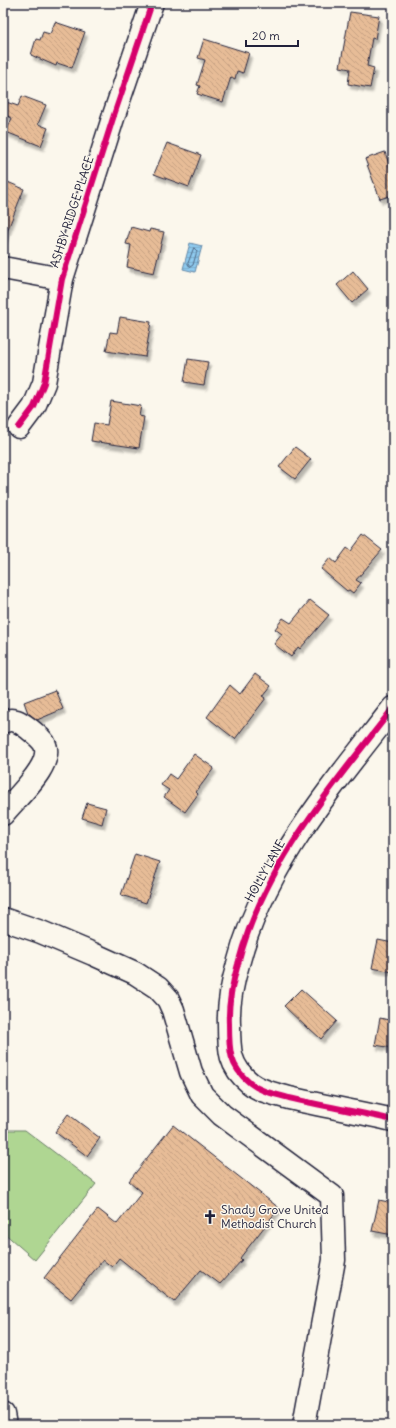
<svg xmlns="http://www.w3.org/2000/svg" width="396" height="1428" viewBox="0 0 396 1428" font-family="Delius,sans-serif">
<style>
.green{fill:#afd692;stroke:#687c66}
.water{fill:url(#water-rules);stroke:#6387a7}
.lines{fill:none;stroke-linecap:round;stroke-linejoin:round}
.shore{stroke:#4e6683;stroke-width:1}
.building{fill:url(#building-back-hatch);stroke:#22223b;filter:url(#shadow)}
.minor-casing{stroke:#22223b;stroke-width:25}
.major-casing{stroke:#22223b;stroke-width:25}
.minor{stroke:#fbf7ec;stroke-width:22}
.major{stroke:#fbf7ec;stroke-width:22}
.cycleway-casing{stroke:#fbf7ec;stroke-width:8}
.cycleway{stroke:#d6006c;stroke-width:6}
.labels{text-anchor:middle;stroke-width:3;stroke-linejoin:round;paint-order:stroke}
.street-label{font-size:12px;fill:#22223b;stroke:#fbf7ec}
.poi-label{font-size:12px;fill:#22223b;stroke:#fbf7ec;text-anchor:start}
</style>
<defs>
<pattern id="water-rules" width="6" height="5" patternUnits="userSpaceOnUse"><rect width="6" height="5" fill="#8fcbef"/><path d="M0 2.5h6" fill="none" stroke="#7baece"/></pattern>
<pattern id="building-back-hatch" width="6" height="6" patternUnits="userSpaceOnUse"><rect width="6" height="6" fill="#e7bc97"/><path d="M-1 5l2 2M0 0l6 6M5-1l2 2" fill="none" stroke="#c6a183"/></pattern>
<filter id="shadow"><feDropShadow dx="2.5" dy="4.5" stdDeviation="1" flood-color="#0004"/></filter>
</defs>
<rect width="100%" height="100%" fill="#fbf7ec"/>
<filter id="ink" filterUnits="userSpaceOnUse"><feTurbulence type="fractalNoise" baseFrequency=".025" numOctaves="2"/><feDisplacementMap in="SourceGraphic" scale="8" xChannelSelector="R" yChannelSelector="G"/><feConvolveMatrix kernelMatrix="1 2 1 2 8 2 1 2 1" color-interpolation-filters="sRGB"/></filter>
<g filter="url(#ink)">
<path class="green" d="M3,1130H25L96,1184L35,1260L3,1232Z"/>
<path class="water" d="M190,243L202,246L195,272L183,269Z"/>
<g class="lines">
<path class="shore" d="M194,248L197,251L193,265L190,267L188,264Z"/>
</g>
<path class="building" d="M350,12L379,16L375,39L372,38L367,66L374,68L370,88L348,84L350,69L340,67Z
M55,22L85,32L72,68L57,63L56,66L31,55L36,39L40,40L43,32L50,34Z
M204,39L249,53L243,73L237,71L235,79L231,77L223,102L197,94L200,86L197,85L205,60L198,58Z
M22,96L46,105L38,124L48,128L41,146L6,132L12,118L3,114V101L18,106Z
M167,143L201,155L189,187L154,174Z
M385,152L393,177V195L380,199L365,159Z
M3,180L24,189L4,239H3Z
M131,227L149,232L150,229L164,232L154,273L127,267L131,245L126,244Z
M353,271L368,289L352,303L337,285Z
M120,317L151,322L145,357L106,351L110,332L117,333Z
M188,359L208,362L204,385L184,382Z
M111,401L141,406L139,416L144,417L139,448L91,441L94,423L107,425Z
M295,447L311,459L295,479L279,467Z
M363,535L382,550L356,580L361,583L353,593L349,590L347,591L321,569L330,558L336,563L347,548L351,551Z
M310,600L329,615L300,649L298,647L291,657L274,644L282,634L275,629L283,618L291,623Z
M255,674L271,686L263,696L266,698L235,739L207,717L230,685L240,694Z
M55,690L63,709L37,720L28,713L24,702Z
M194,754L214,768L196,792L198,794L185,812L164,797L169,790L161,785L169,774L176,779Z
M87,803L106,808L102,824L82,818Z
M135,854L160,862L146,903L121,895Z
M378,940L393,943V972L372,968Z
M301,989L337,1021L321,1039L309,1028L308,1029L284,1006Z
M380,1018L393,1021V1048L375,1045Z
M68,1114L100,1138L87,1156L55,1132Z
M173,1125L279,1208L240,1258L242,1260L220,1284L201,1270L174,1302L119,1258L112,1267L103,1260L71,1299L44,1278L98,1209L117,1224L142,1192L129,1181Z
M379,1200L393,1203V1235L372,1231Z"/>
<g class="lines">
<defs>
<path id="minor" d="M3,268L62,279
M19,427L34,407L44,383L62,279L114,115L152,3
M393,708C332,787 263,866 238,964C232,984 228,1004 229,1024C229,1050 229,1066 250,1083C261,1092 276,1094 289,1098C324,1106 358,1112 393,1120
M3,722C13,717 20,722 28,728C33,732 40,737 44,743C56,764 15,798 3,814
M3,919L41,932L93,954L135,973L158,988L168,999L173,1010L191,1072L202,1095L222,1115L332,1196L334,1260L304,1425"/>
<path id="major" d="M3,1414L5,1425"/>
</defs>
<use href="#minor" class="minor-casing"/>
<use href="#major" class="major-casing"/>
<use href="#minor" class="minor"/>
<use href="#major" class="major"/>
<defs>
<path id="cycleway" d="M19,427L34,407L44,383L62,279L114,115L152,3
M393,708C332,787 263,866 238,964C232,984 228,1004 229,1024C229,1050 229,1066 250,1083C261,1092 276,1094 289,1098C324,1106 358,1112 393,1120"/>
</defs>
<use href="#cycleway" class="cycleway-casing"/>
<use href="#cycleway" class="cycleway"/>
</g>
</g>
<defs>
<symbol id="church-bare" viewBox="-9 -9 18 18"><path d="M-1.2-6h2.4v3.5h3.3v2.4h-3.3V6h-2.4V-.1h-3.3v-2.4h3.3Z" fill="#22223b" stroke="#fbf7ec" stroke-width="2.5" paint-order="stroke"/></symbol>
</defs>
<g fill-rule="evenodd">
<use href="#church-bare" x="200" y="1207" width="20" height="20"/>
</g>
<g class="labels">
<g class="street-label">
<text transform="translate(72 212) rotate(-72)" y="4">ASHBY RIDGE PLACE</text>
<text transform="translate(265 871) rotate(-61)" y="4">HOLLY LANE</text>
</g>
<g class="poi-label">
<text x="221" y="1214">Shady Grove United<tspan x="221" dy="14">Methodist Church</tspan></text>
</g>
</g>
<rect width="396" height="1428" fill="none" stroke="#fbf7ec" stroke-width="16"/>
<rect x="8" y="8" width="380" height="1412" fill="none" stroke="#22223b" stroke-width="1.5" filter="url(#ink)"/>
<path d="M246 40v6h52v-6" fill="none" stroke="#22223b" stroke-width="2"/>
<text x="252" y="40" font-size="12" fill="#22223b" stroke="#fbf7ec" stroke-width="3" paint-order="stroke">20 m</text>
</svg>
